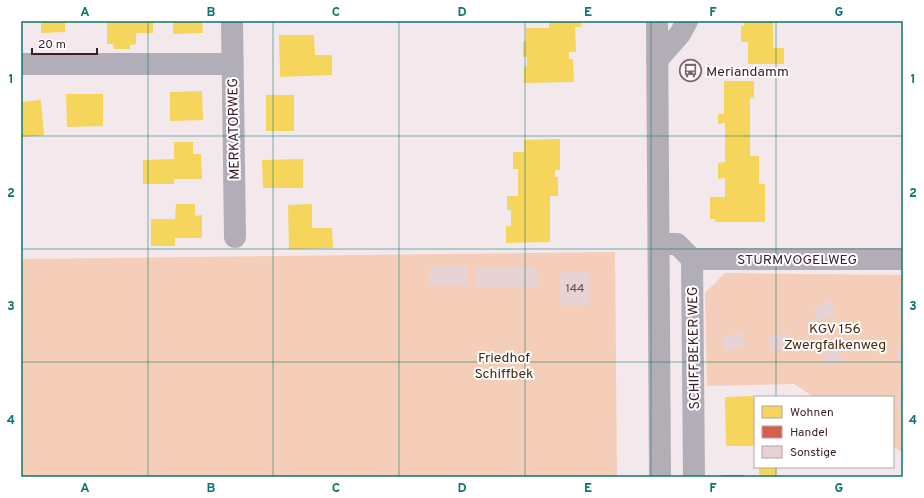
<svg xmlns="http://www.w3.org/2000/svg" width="924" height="498" viewBox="0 0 924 498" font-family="Overpass,sans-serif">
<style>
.green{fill:#f4ceb9}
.homes{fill:#f6d55c}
.shops{fill:#d6604d}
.building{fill:#e7d2d5}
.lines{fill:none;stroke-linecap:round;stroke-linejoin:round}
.street{stroke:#b2aeb7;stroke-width:22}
.secondary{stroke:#b3adb6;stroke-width:22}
.grid{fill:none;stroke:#0f766e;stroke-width:1;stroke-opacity:0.55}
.labels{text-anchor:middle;stroke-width:4;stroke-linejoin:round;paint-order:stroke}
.number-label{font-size:12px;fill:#674a55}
.poi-label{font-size:14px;fill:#3c1d2a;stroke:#fff;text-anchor:start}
.street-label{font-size:14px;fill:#3c1d2a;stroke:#fff}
.park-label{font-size:14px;fill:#4c280e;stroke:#fff}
.neatline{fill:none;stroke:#0f766e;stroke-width:1.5}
.grid-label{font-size:13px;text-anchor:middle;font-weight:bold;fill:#0f766e}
</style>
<rect width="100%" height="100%" fill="#f3e9ec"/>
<path class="green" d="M615,252L617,477H21V259Z
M725,273L903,275V453L893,446V397H814L794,384L707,386L705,293Z"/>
<path class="homes" d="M41,21H65V32L41,33Z
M107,21H153V33H136V44L130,45V49H114L113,44H107Z
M173,21H202L203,33L173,34Z
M549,21H581V27H575L576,52H569V59H573L574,82L524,83V67L527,66V57H523V42L526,41V28H549Z
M744,21H773V48H784V64H748V42H741V26H744Z
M279,35H314L315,55H332V75L280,77Z
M724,81H754V98H750V156H759V184H765V222H715V219H710V197H725V178L718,179V163L725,162V123L718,124V114H724Z
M202,91L203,120L170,121V92Z
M66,94H103V126L67,127Z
M266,95H294V131H266Z
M41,100L44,135L21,137V126H23L21,102Z
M560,139V170H555V177H558V196H550V242L506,243V226H511V210H507V196H518V169H513V152H524V140Z
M174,142H193V154H201L202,179H174V184H143V160L174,159Z
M303,159V188H263L262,160Z
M176,204H195V216L202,215V238H175V246H151V219H175Z
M312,204V228H332L333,248L289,249L288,205Z
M755,396V446H726L725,397Z
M759,467H777L776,476L759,475Z"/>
<path class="shops" d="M721,475H744V477H721Z"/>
<path class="building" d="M468,265V285L430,286V266Z
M537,267V287L475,288V268Z
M559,272H590V305H560Z
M831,300L836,315L817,321L813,307Z
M903,302V322L897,304Z
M742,332L745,346L725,351L721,337Z
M787,332L790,347L771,352L767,337Z
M838,346L843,362L827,367L822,351Z
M903,348V365L900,366L895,350Z
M903,396V411L899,412L897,397Z"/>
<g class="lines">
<path class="street" d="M232,21L235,237
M657,60L680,34L687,21
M21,64H232
M659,244H677L692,259L694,477
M692,259H903"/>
<path class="secondary" d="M657,21L660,477"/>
</g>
<path class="grid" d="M148,21V477M273,21V477M399,21V477M525,21V477M651,21V477M776,21V397M21,136H903M21,249H903M21,362H903M776,467V477"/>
<defs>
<symbol id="bus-ring" viewBox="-11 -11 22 22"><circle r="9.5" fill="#fff" stroke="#7c646e" stroke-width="1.5"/><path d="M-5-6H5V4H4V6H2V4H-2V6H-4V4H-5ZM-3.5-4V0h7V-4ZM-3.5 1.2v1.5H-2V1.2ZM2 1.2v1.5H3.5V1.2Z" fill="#7c646e"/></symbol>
</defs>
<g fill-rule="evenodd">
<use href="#bus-ring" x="678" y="58" width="25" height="25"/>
</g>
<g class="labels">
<g class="number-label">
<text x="575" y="292">144</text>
</g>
<g class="poi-label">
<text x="706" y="76">Meriandamm</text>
</g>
<g class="street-label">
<text transform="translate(233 129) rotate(-91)" y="5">MERKATORWEG</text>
<text x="797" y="264">STURMVOGELWEG</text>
<text transform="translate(693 348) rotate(-91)" y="5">SCHIFFBEKER WEG</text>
</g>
<g class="park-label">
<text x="835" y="333">KGV 156<tspan x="835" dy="16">Zwergfalkenweg</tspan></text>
<text x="504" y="362">Friedhof<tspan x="504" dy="16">Schiffbek</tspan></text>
</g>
</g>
<rect width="924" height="498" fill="none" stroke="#ffffff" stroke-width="44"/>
<rect x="754" y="396" width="140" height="72" fill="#ffffff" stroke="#b1a5aa"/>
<rect x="762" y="406" width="20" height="12" fill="#f6d55c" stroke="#b1a5aa"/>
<text x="790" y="416" font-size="12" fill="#3c1d2a">Wohnen</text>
<rect x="762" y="426" width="20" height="12" fill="#d6604d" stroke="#b1a5aa"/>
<text x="790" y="436" font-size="12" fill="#3c1d2a">Handel</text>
<rect x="762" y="446" width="20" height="12" fill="#e7d2d5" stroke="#b1a5aa"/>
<text x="790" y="456" font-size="12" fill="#3c1d2a">Sonstige</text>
<path d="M32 48v6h65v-6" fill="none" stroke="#3c1d2a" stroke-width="2"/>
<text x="38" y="48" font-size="12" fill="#3c1d2a" stroke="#ffffff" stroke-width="3" paint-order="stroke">20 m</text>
<rect x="22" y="22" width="880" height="454" class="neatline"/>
<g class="grid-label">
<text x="85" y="16">A</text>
<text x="211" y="16">B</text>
<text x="336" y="16">C</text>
<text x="462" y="16">D</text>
<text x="588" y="16">E</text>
<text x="713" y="16">F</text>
<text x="839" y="16">G</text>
<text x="11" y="83">1</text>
<text x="913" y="83">1</text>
<text x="11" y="197">2</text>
<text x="913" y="197">2</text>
<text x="11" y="310">3</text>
<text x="913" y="310">3</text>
<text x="11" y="424">4</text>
<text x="913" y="424">4</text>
<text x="85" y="492">A</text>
<text x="211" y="492">B</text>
<text x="336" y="492">C</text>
<text x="462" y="492">D</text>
<text x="588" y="492">E</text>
<text x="713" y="492">F</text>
<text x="839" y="492">G</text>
</g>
</svg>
